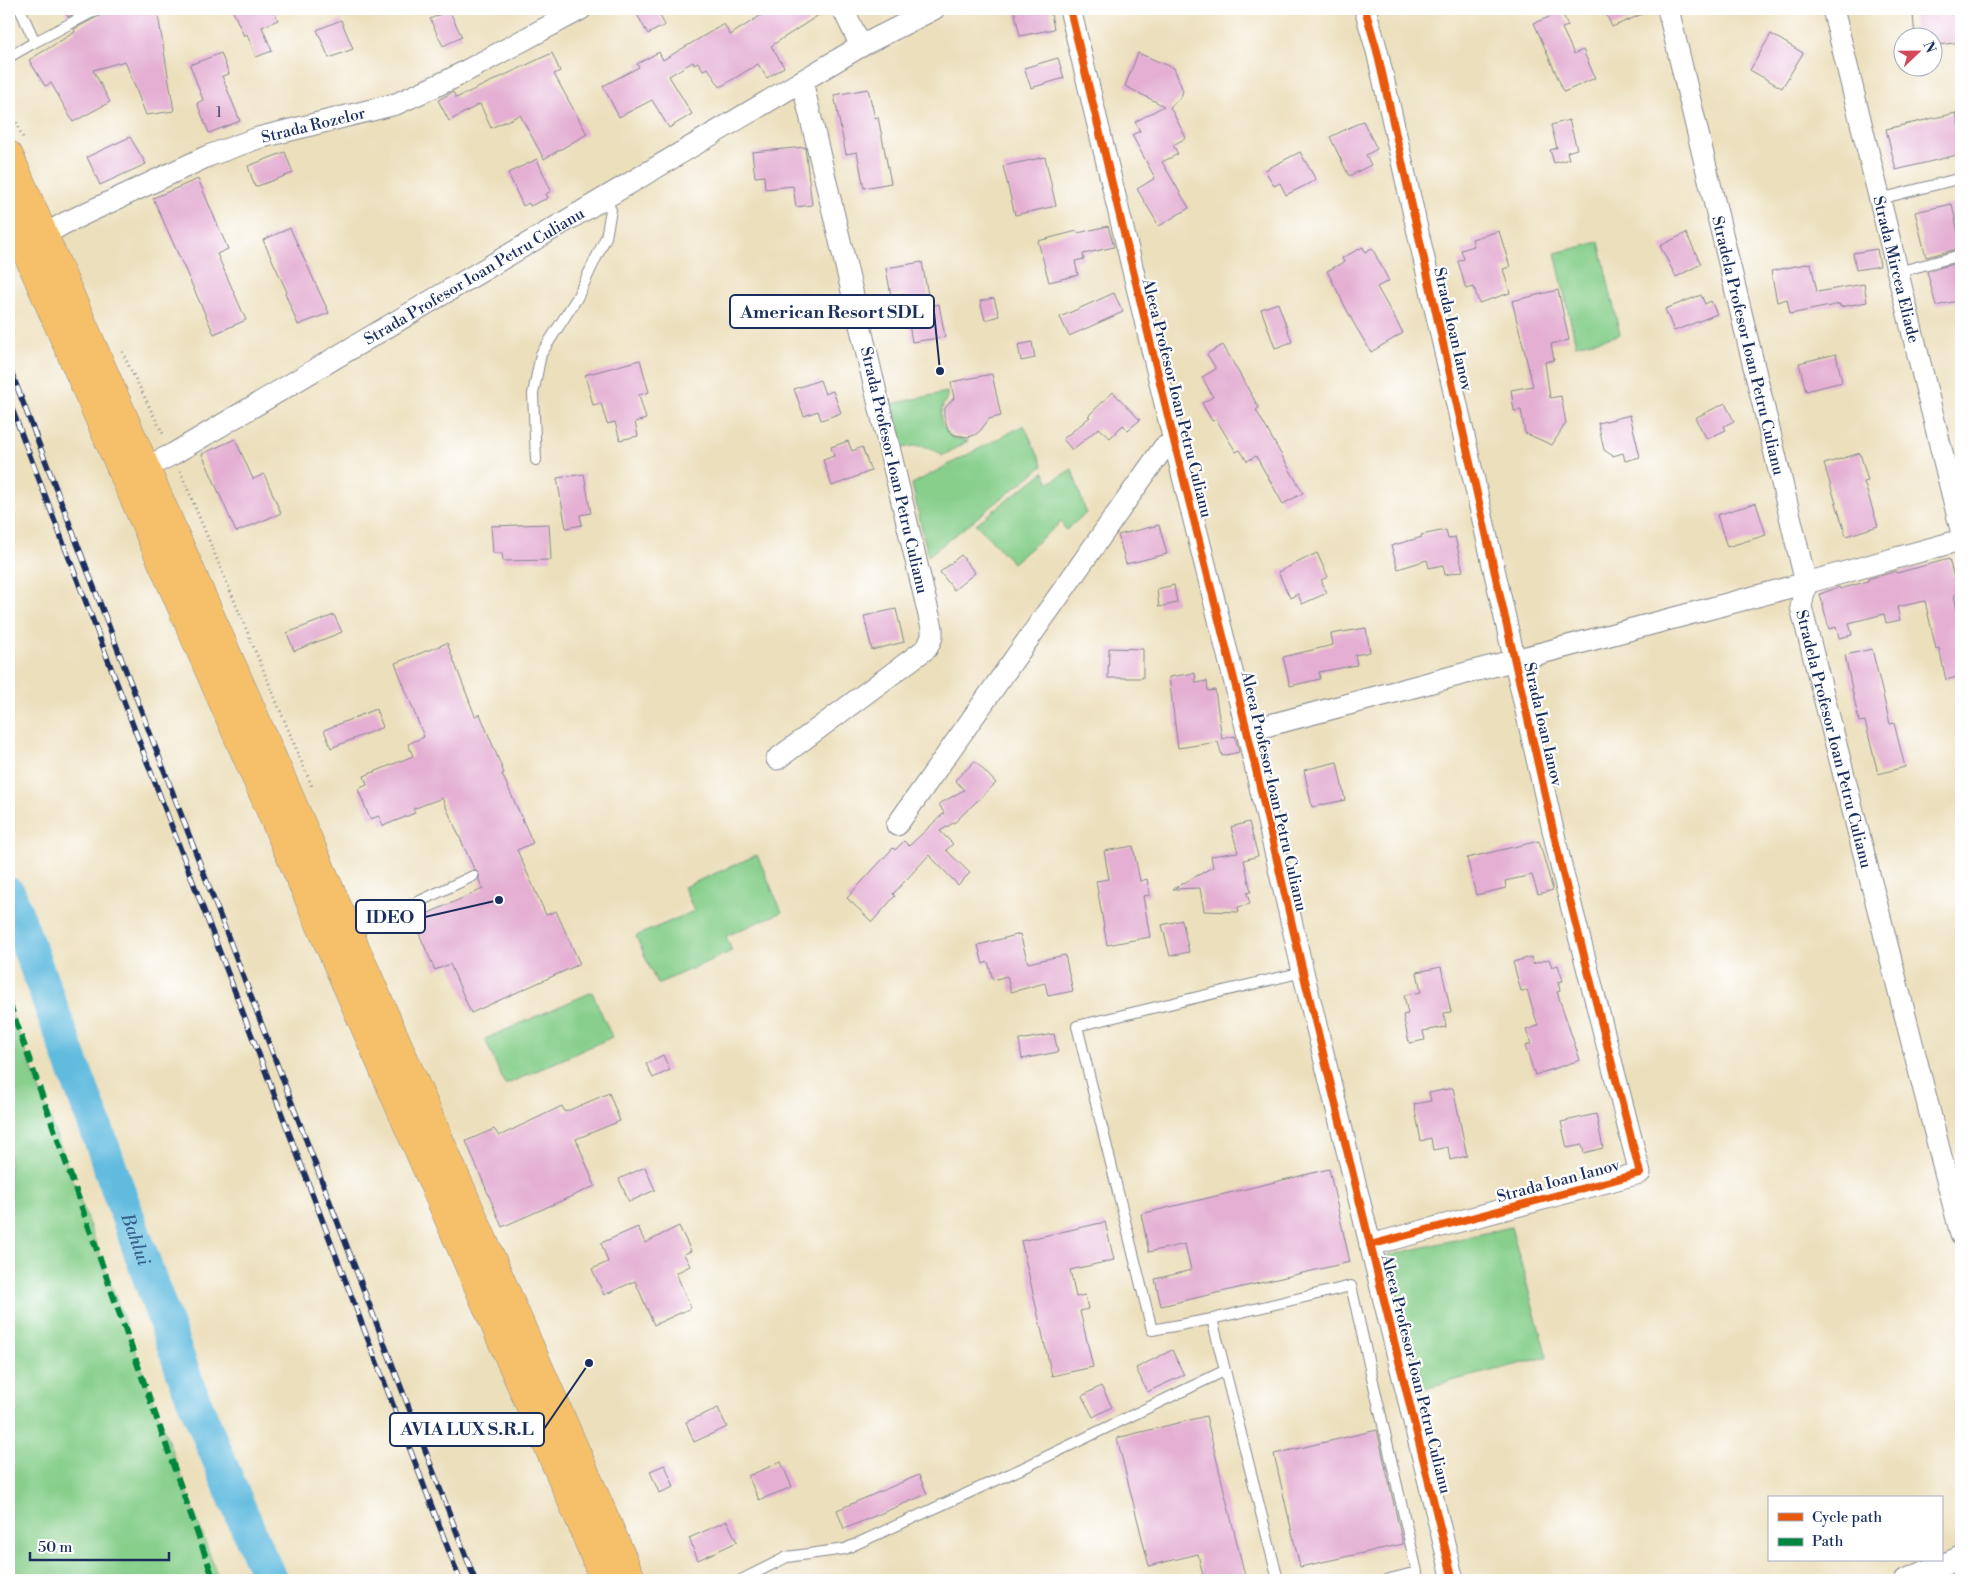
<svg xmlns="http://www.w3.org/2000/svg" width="1970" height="1589" viewBox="0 0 1970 1589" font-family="'Libre Bodoni',serif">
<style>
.green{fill:#87cf8b;stroke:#517f74}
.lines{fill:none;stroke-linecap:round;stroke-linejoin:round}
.river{stroke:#61bbdf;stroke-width:34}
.building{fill:#e4afd3}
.service-casing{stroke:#84878d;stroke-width:12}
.minor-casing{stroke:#84878d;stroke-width:23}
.primary-casing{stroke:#84878d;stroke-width:29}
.trunk-casing{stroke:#84878d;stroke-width:29}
.path{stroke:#84878d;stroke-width:3;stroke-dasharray:1 4;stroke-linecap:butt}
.service{stroke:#fff;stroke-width:10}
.minor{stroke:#fff;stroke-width:21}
.primary{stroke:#f6c06b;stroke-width:28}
.trunk{stroke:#f6c06b;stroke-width:28}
.rail-casing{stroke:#1b2f5e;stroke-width:5.5}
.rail{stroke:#fff;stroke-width:4;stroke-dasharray:11;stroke-linecap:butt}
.quiet{stroke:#00873e;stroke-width:6;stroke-dasharray:12 6;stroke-linecap:butt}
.cycleway-casing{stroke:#fff;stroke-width:11}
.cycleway{stroke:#e8590c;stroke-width:8}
.labels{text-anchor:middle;stroke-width:4.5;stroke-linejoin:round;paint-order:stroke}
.number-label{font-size:14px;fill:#4d4f7b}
.street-label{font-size:16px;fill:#1b2f5e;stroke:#fff}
.water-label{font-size:18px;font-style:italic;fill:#34608b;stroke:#fff}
.leader{fill:none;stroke:#1b2f5e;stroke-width:2}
.callout-dot{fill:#1b2f5e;stroke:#fff;stroke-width:2}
.callout{fill:#fff;stroke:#1b2f5e;stroke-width:2}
.callout-label{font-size:18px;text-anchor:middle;font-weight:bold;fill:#1b2f5e}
</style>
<rect width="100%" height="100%" fill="#fff"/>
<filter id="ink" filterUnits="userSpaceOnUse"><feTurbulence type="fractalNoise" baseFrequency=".02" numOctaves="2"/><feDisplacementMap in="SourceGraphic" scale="10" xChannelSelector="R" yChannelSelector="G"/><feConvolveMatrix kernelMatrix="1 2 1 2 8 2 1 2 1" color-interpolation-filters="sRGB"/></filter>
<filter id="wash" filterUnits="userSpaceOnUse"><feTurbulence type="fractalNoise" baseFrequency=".0096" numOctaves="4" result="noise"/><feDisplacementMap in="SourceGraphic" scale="20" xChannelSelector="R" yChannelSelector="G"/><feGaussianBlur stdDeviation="1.12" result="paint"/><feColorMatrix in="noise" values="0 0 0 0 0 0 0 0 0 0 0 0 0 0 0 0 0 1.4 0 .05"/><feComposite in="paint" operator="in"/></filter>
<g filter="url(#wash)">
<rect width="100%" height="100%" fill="#ecdfbc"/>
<path class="green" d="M1599,242L1620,335L1576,345L1555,253Z
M947,392C948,399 944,401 942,408C938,420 944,430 953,438L968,441L942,456C931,445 919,444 903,448L891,404Z
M1024,425L1043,466L928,556L912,484Z
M1072,469L1086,513L1066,530L1061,522L1013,563L976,524L1044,472L1049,483Z
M757,855L782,912L726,936L732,951L657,984L636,936L694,911L684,887Z
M592,992L612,1037L505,1085L485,1039Z
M9,1006L219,1580H9Z
M1511,1227L1547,1357L1424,1388L1385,1256Z"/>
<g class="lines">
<path class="river" id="s1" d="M9,894L95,1125L188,1386L258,1553L271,1580"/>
</g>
<g id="blocks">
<path class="building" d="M64,9H84L68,17Z
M105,9H157L174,111L146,115L125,61L93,70L110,102L73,122L51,83L45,86L29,60L75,32L74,29L101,15Z
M232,9H273L278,20L262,27L272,51L256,57L247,34L244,36Z
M634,9H656L665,25L648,34Z
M771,9H828L771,46L784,67L767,78L758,64L720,87L708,68L703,70L698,62L694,64L693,62L669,76L692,114L669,128L652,100L619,117L603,86L639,67L637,64L659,52L663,60L724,24L730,35Z
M1014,9H1050L1054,29L1020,36Z
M1604,9H1654L1612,27Z
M1957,9L1961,42L1932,46V38H1915L1913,14Z
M449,10L462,37L443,46L430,19Z
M1562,12L1568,26L1562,28L1574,54L1583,50L1595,78L1564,92L1534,23Z
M341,20L353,49L329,58L317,30Z
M1771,34L1803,53L1782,88L1750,70Z
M221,53L229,74L222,76L240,121L209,133L197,103L203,100L190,65Z
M552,53L560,71L554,74L587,134L544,159L520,115L491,128L480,104L449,121L438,100L453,92L456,98Z
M1138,53L1174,68L1183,91L1181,97L1170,107L1186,138L1173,145L1178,154L1162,162L1189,208L1159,226L1137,189L1155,178L1132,135L1140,131L1135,122L1164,106L1125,86Z
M1058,58L1064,78L1031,88L1024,68Z
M868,89L875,118L878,117L891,183L864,188L857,152L846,154L834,95Z
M1956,113L1961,135V154L1896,170L1886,129Z
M1569,120L1577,149L1567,152L1569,159L1554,163L1550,150L1557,148L1551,125Z
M1363,121L1377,149L1366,155L1371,165L1349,176L1330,137Z
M130,137L146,164L100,185L87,157Z
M805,147L812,205L796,207L793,186L765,189L764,176L755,177L752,152Z
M285,152L293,173L255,187L248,166Z
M1300,152L1316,180L1286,195L1280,183L1274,186L1265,170Z
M1045,157L1056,206L1015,215L1003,166Z
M537,159L551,191L546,194L548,198L530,206L529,203L523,206L508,173Z
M198,179L228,249L217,254L246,320L214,334L153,198Z
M1952,204L1961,248L1926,257L1915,212Z
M1108,226L1114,247L1083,254L1084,259L1075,261L1078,275L1049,282L1038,241L1077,231L1078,233Z
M290,228L329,313L298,325L285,293L287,292L263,240Z
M1499,231L1510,267L1503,269L1510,293L1479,303L1474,287L1466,289L1458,261L1464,259L1461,250L1474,246L1472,239Z
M1686,233L1701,264L1676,277L1660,246Z
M1363,247L1365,252L1372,248L1389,281L1377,287L1403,333L1371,352L1353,322L1327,271L1344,262L1342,258Z
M1877,249L1880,266L1856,270L1853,253Z
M922,262L930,306L939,304L945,337L912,342L904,294L891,296L886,268Z
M1961,262V300L1936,306L1927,271Z
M1811,263L1817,292L1864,284L1867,302L1840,307V304L1790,314L1787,299L1777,302L1771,271Z
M1558,290L1569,340L1551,344L1554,360L1545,362L1550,398L1561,396L1566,423L1552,445L1525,433L1521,410L1514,411L1511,390L1533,386L1512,301Z
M1114,293L1123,312L1069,336L1060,317Z
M1701,295L1705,304L1711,301L1717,314L1674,331L1665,309Z
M994,298L999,316L985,320L980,301Z
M1278,303L1292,342L1275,348L1261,309Z
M1032,342L1035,358L1021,361L1018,345Z
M1223,345L1259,408L1256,410L1303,493L1283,504L1256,456L1247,461L1240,450L1236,452L1216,419L1212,421L1202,403L1213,397L1202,377L1216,369L1207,354Z
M1836,354L1842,382L1806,391L1799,363Z
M640,360L649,392L639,395L646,419L635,422L638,436L620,440L615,422L607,424L601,403L593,405L585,375Z
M992,374L1001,416L989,419L981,430L975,435L968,437L954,435L948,430L944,416V409L954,398L951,382Z
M820,380L825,394L833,391L841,413L821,420L818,411L804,416L794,389Z
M1113,392L1140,420L1128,430L1123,425L1110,438L1099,428L1072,450L1063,439L1090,417L1088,416Z
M1725,403L1734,421L1724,426L1726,430L1707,439L1695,418Z
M1630,415L1640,457L1625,461L1623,453L1613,456L1604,450L1598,423Z
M235,439L253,479L264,474L281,513L236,532L202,454Z
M848,441L852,451L862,447L871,471L832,486L823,460L834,456L831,447Z
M1860,453L1868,481L1864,482L1878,526L1846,536L1824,464Z
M584,474L591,513L580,515L582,525L566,528L557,478Z
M1756,503L1766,535L1727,547L1717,515Z
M549,524L551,560L503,561L502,553H493L491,526Z
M1159,525L1167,554L1126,564L1118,535Z
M1446,530L1448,539L1455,537L1463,571L1445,575L1443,565L1429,568L1427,560L1398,569L1391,546L1422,537L1421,535Z
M1317,553L1328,577L1321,580L1327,593L1302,604L1298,594L1290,598L1278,572Z
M961,555L975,573L954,590L940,572Z
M1949,559L1958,594L1954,595L1960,625H1961V676L1946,680L1939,648L1936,649L1925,601L1897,607L1900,620L1886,623L1884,614L1849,623L1852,635L1839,638L1836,627L1829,629L1820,594L1839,587L1840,589L1868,581V579L1894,572L1896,571L1897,573Z
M1174,585L1177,603L1159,607L1157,589Z
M896,609L904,642L872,650L864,616Z
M334,615L342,632L294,651L287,633Z
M1366,628L1370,652L1355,655L1357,665L1319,672L1320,679L1290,686L1283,657L1333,645L1331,634Z
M447,643L475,716L480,714L504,773L502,774L533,843L517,850L546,915L556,911L580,964L471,1013L450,964L435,970L413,920L483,889L479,880V874L474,869L442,798L413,809L415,813L383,826L379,816L370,819L358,789L367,785L364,776L413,756L408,744L424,737L395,663Z
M1109,648L1143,649V678H1108Z
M1872,649L1890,724L1894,723L1905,767L1878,774L1865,721L1859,722L1845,655Z
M1195,673L1196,683L1207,681L1208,691L1215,690L1222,739L1235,736L1239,752L1222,756L1218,742L1178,748L1169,677Z
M376,709L383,727L331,748L324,730Z
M975,761L996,783L955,822L940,831L953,844L946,850L970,873L958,885L929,855L893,894L895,896L872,922L847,898L893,848L895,850L904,841L909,846L944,813L939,804L964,790L955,780Z
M1337,762L1345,800L1312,807L1304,770Z
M1249,822L1258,856L1244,860L1251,892L1247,893L1250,904L1238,907L1239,912L1204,911L1200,888L1173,889L1213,867L1211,856L1238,852L1231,827Z
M1539,841L1553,890L1538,894L1532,875L1505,881L1506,888L1476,895L1467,858Z
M1133,846L1140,881L1147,879L1150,895L1143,896L1150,937L1107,945L1096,881L1109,879L1104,851Z
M1182,920L1189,952L1170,956L1162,925Z
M1020,934L1028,963L1065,955L1073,991L1048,996L1045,983L1011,992L1007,976L993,980L988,962L983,964L978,945Z
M1531,957L1533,964L1549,959L1552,967L1558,965L1563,981L1558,982L1560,991L1557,992L1580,1060L1535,1075L1525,1046L1531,1044L1526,1030L1538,1026L1527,990L1521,991L1513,962Z
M1441,967L1451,1012L1444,1013L1446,1027L1423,1031L1425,1040L1409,1043L1403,1015L1408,1014L1404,995L1421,992L1417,972Z
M1054,1034L1058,1052L1022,1059L1019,1040Z
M663,1055L670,1070L653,1078L646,1064Z
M1453,1088L1467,1156L1450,1160L1448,1147L1433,1150L1431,1138L1421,1141L1414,1104L1431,1101L1429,1093Z
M609,1093L620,1121L576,1139L595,1186L502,1227L466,1141L494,1129L499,1136L562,1106L565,1112Z
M1596,1114L1603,1148L1584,1153L1582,1145L1567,1148L1561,1122Z
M645,1167L655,1190L629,1202L619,1179Z
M1329,1169L1350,1262L1161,1306L1155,1279L1191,1270L1185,1244L1149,1252L1141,1214Z
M1105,1222L1114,1260L1070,1270L1076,1297L1085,1295L1088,1309L1080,1311L1093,1367L1052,1376L1021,1241Z
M679,1226L691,1251L684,1254L690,1266L676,1273L691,1308L654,1325L635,1281L604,1295L592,1269L608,1262L601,1243L638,1227L645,1243Z
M1172,1350L1184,1375L1147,1392L1136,1368Z
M1101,1386L1112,1407L1093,1417L1082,1396Z
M718,1408L727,1427L694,1442L686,1422Z
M1206,1416L1246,1580H1204L1198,1554L1149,1566L1117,1438Z
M1377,1430L1403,1544L1300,1567L1274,1454Z
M781,1462L792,1487L759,1500L748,1476Z
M665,1465L674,1487L659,1493L650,1471Z
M919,1475L927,1494L844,1529L837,1510Z
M727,1521L737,1542L698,1560L689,1538Z"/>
</g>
</g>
<g filter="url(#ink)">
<use href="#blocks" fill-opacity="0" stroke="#84878d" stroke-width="1"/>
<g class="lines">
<defs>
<path id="service" d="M35,42L98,9
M9,57L35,42L20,9
M1880,199L1961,178
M1898,272L1961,255
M536,460L533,394L541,354L577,298L606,237L611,210L604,198
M350,934L473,876
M1303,972L1077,1026L1152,1330L1212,1319L1351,1286L1417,1572L1386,1580
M1212,1319L1278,1580
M741,1580L787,1557L845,1549L1023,1468L1224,1371"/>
<g id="minor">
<path d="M843,9L861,46"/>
<path d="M1070,9L1175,445L1247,731L1303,972L1453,1580"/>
<path d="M1365,9L1377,51L1562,870L1640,1173L1370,1245"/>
<path id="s2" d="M1668,9L1806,583L1801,607L1961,1235"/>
<path id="s3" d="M1833,9L1961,530"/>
<path id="s4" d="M44,235L65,223L208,156L258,138L396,104L451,79L581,9"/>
<path id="s5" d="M145,468L173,454L861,46L934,9"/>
<path d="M1247,731L1806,583L1961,540"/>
<path d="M777,759L927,648L932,637V628L802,81"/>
<path d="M897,825L1164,447L1175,445"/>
<path d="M1905,1580L1961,1557"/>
</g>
<path id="primary" d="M580,1520L604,1580"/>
<path id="trunk" d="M9,155L632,1580
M9,212L580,1520"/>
</defs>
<use href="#service" class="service-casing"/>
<use href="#minor" class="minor-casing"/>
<use href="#primary" class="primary-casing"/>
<use href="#trunk" class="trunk-casing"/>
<path class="path" d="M9,104L23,138
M122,352L164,436
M180,471L313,789"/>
<use href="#service" class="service"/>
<use href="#minor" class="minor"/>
<use href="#primary" class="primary"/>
<use href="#trunk" class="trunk"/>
<defs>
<path id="rail" d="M9,366L475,1580
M9,401L460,1580"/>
</defs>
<use href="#rail" class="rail-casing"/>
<use href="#rail" class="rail"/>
<path class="quiet" d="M9,1002L214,1580"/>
<defs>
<path id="cycleway" d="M1070,9L1175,445L1247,731L1303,972L1453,1580
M1365,9L1377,51L1562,870L1640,1173L1370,1245"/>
</defs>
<use href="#cycleway" class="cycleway-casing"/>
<use href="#cycleway" class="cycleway"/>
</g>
</g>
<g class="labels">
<g class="number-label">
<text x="219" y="117">1</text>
</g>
<g class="street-label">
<text dy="6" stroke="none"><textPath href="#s4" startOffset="292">Strada Rozelor</textPath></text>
<text dy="6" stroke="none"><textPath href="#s3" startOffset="268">Strada Mircea Eliade</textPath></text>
<text dy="6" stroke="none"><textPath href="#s5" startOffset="381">Strada Profesor Ioan Petru Culianu</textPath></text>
<text transform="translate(1454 329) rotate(77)" y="6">Strada Ioan Ianov</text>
<text dy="6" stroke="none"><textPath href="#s2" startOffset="346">Stradela Profesor Ioan Petru Culianu</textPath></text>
<text transform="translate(1178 398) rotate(76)" y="6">Aleea Profesor Ioan Petru Culianu</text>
<text transform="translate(895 470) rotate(77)" y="6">Strada Profesor Ioan Petru Culianu</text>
<text transform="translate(1544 724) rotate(77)" y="6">Strada Ioan Ianov</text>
<text dy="6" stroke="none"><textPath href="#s2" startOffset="751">Stradela Profesor Ioan Petru Culianu</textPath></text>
<text transform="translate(1275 791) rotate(77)" y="6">Aleea Profesor Ioan Petru Culianu</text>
<text transform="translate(1558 1180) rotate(-15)" y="6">Strada Ioan Ianov</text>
<text transform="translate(1417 1374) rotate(76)" y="6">Aleea Profesor Ioan Petru Culianu</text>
</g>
<g class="water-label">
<text dy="6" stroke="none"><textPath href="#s1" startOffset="368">Bahlui</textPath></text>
</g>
</g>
<path class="leader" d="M940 371L934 312M499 900L425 917M589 1363L544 1429"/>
<g class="callout-dot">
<circle cx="940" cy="371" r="5"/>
<circle cx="499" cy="900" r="5"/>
<circle cx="589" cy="1363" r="5"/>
</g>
<g class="callout">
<rect x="730" y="295" width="204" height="33" rx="5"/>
<rect x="356" y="900" width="69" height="33" rx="5"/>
<rect x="390" y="1413" width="154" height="33" rx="5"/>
</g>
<g class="callout-label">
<text x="832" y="318">American Resort SDL</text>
<text x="390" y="923">IDEO</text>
<text x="467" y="1435">AVIA LUX S.R.L</text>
</g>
<rect width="1970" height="1589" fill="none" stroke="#fff" stroke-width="30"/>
<rect x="1768" y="1496" width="175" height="65" fill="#ffffff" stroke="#a4acbf"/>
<rect x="1778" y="1513" width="25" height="8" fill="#e8590c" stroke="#a4acbf"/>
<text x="1812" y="1522" font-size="15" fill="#1b2f5e">Cycle path</text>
<rect x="1778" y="1538" width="25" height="8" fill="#00873e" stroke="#a4acbf"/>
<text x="1812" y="1546" font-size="15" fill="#1b2f5e">Path</text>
<g transform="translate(1918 52) rotate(68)"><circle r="24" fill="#ffffff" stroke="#a4acbf"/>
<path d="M0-4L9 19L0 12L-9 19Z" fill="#d1495b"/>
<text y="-8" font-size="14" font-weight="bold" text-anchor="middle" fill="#1b2f5e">N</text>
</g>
<path d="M30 1552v8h139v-8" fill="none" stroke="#1b2f5e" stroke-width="2.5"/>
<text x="38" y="1552" font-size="15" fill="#1b2f5e" stroke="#ffffff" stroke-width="4" paint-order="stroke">50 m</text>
</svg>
